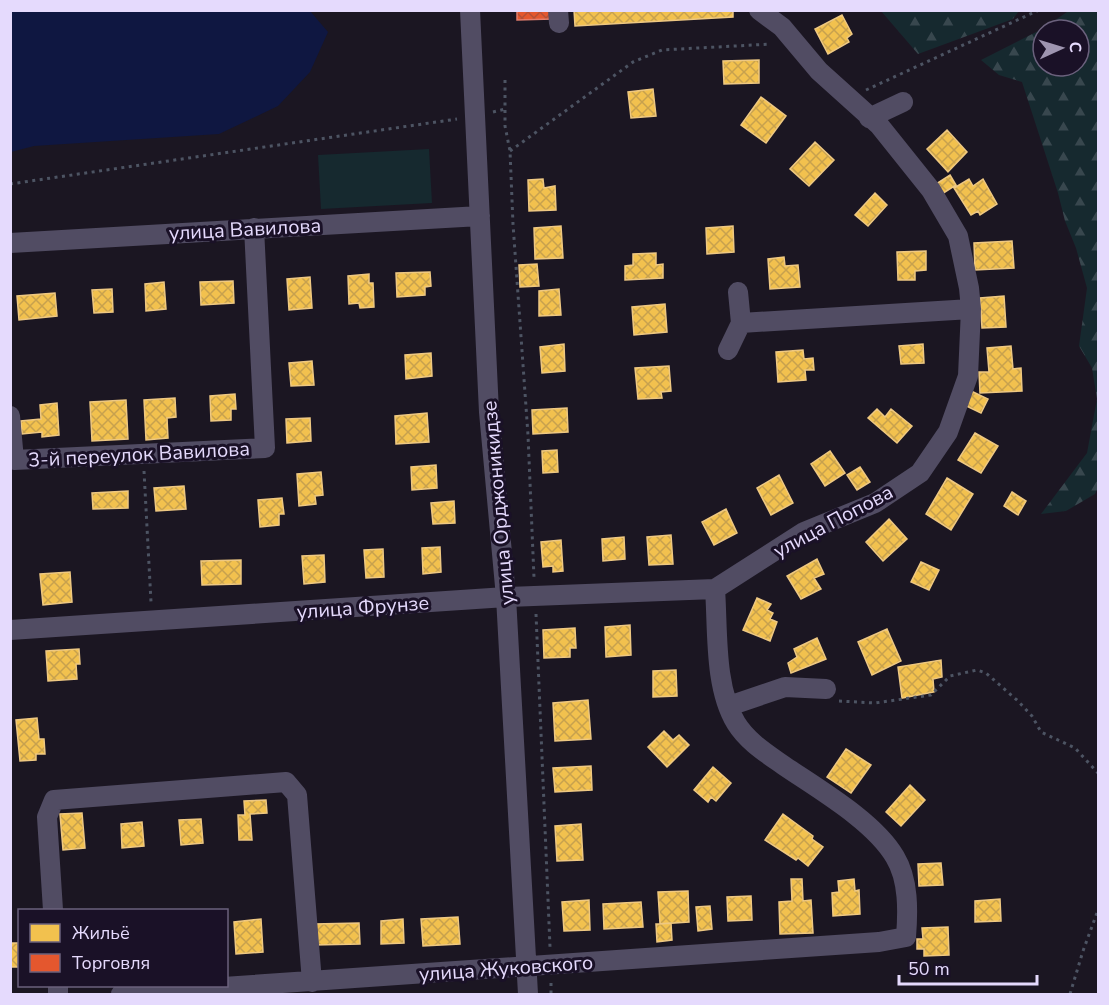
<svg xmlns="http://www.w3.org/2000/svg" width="1109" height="1005" viewBox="0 0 1109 1005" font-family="'Nunito Sans',sans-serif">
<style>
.green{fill:#16292f}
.forest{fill:url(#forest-firs);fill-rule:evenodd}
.water{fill:#0f1741}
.homes{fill:url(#homes-cross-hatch);stroke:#eec882;stroke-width:1.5}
.shops{fill:url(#shops-cross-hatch);stroke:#e47e6c;stroke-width:1.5}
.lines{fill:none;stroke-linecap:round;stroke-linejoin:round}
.path{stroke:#4d5463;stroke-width:3;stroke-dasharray:3 4.5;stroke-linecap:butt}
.minor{stroke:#514c63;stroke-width:20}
.labels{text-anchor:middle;stroke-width:6;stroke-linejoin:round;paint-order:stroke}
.street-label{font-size:20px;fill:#e5dafd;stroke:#1a1127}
</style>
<defs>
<pattern id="forest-firs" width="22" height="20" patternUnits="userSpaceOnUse" patternTransform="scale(1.5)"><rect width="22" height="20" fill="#16292f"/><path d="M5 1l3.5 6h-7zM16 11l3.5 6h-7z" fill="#38474e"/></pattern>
<pattern id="homes-cross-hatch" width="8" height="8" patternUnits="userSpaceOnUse" patternTransform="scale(1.5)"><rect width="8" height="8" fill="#f2c14e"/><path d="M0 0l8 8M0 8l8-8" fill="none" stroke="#c7a14e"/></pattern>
<pattern id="shops-cross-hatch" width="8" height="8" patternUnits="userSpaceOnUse" patternTransform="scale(1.5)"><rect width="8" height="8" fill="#e4572e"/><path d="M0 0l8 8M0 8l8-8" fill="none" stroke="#b45037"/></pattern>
</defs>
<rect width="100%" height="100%" fill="#1b1622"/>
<path class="green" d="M429,149L432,203L321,209L318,155Z"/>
<path class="forest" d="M1070,10L1098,11V488L1095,494L1066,511L1041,514L1087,453L1097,399L1092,368L1079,346L1087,288L1076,248L1065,221L1058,193L1022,82L999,75L981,60L1042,29ZM1043,30H1079V66H1043Z
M881,11H1019L1013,19L918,54Z"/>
<path class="water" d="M11,10L310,11L328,32L310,72L278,106L219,134L34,146L11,152Z"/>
<path class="homes" d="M574,10H733V17L575,26Z
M842,15L852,34L847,38L849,42L828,54L815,29Z
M759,60V83L724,84L723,61Z
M653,89L656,116L631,118L628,92Z
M761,97L786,116L766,143L741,125Z
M947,130L967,152L948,172L927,149Z
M815,142L834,160L809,186L790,169Z
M950,175L956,185L942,194L936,184Z
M543,179L544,188L555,186L556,210L529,211L528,180Z
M969,179L973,186L983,179L997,204L980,215L978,211L971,215L954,188Z
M875,193L887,205L868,226L855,215Z
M561,226L563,258L535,259L534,228Z
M733,226L734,252L707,254L706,228Z
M1012,241L1014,268L975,270L974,243Z
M926,251V270L915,271V280H898L897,252Z
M656,253V265L663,264V278L625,280V266L633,265V254Z
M784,257L785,266L798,265L800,287L770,289L768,259Z
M537,264L539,286L520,287L519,265Z
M430,272L431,286L425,287V295L397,297L396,273Z
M369,274V283H373L374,307L360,308L359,303L349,304L348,276Z
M310,277L312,308L289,310L287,279Z
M233,281L234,303L201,305L200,282Z
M164,282L166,309L146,311L145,284Z
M112,289L113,312L94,313L92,290Z
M559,289L561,315L539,316V291Z
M55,293L57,316L19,320L17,296Z
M1004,296L1006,327L982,328L980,298Z
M665,304L667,332L634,335L632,307Z
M564,344L565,371L542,373L540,347Z
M923,344L924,363L901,364L899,346Z
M1011,346L1013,369L1021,368L1022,391L980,393L979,372H989L987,348Z
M803,350L804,359L813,358L814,370H805L806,380L778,382L776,352Z
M431,353L432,376L406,379L405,355Z
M312,361L314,385L291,386L289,363Z
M669,366L671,391L661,392L662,398L638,399L635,368Z
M969,390L988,399L981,413L962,404Z
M235,394L236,409H231V420L211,421L210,396Z
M175,398L176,417L167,418L168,438L146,440L144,400Z
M126,400L128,439L92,441L90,402Z
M57,403L59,435L42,437V432L22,434L21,421L41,419L40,405Z
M567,408L568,432L533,434L532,410Z
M877,409L885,417L891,409L912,426L897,443L868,418Z
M427,413L429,442L396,444L395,416Z
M310,418L311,441L287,443L286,419Z
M975,433L998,446L981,473L958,460Z
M557,450L558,472L543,473L542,451Z
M830,451L845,473L825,486L811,464Z
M436,465L437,488L412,490L411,467Z
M860,467L870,482L857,490L847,475Z
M321,472L323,495L315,496L316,504L299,506L297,474Z
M779,475L793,503L771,515L757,488Z
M947,478L973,494L951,530L926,514Z
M184,486L186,509L156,511L154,488Z
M128,491V508L93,509L92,493Z
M1012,492L1026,501L1018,515L1004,506Z
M282,498L284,514H279V525L260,527L258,500Z
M454,501L455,523L433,524L431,503Z
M726,509L737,533L714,545L702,522Z
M889,519L907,539L883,561L866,542Z
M671,535L673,564L649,565L647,537Z
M624,537L625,559L603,561L602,539Z
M561,540L563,571L553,572V566L543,567L541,542Z
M440,547L441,572L423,574L422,548Z
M383,549L384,577L366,578L364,550Z
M324,555L325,582L304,584L302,556Z
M817,559L824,574L814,578L821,589L801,599L787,576Z
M241,560V584L202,585L201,561Z
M921,562L939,570L929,590L911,582Z
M70,572L72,602L43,605L40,574Z
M757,598L771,604L767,610L773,613L770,619L777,622L770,641L743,630Z
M630,625L631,655L606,657L605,627Z
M575,628L576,648H570V657L544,658L543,630Z
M887,629L901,661L872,675L858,642Z
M817,638L826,659L791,673L788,663L797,657L794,649Z
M79,649L80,664H76L77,679L48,681L46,651Z
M941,660L942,677L933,679L934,692L902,698L898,667Z
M676,670L677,696L653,697V671Z
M588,700L591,739L555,741L553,703Z
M37,718L39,739H44L45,754H36V760L20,761L16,720Z
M664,731L673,740L679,735L689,745L667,767L648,747Z
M846,749L871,765L851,793L827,777Z
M591,766L592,790L555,792L553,768Z
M713,767L731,783L716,801L711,797L708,802L694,790Z
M910,785L925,800L901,826L886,812Z
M266,800L267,813L250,814L252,840H239L238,815H245L244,801Z
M82,813L85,848L63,850L60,814Z
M783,814L813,836L812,839L823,847L808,866L798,858L796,860L765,840Z
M201,819L203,843L181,845L179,820Z
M142,822L144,846L122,848L121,824Z
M581,824L583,860L557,861L555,826Z
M941,863L943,885L919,886L918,864Z
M791,879H802L803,901L811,900L813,933L780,934L779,902L792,901Z
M854,879L855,891L859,890L860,914L833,916L832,893L839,892L838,881Z
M688,891L689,922L660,924L658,892Z
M751,896L752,920L728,921L727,897Z
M1000,899L1001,921L975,922V901Z
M589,900L590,930L564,931L562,902Z
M641,902L643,927L604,929L603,904Z
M710,906L712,929L698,931L696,907Z
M458,917L460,944L423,946L421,919Z
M261,919L263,952L236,954L234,922Z
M403,919L404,943L381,944V921Z
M359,923L360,944L314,945V924Z
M671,923L672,940L657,942L656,924Z
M948,927L949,955L924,956V949H917V939H923L922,928Z
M10,943H20V967H10Z"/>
<path class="shops" d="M517,10H552V19L517,20Z"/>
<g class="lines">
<path class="path" d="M505,80V126L510,151L513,224L528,435L534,578
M866,90L1039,10
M493,112L505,109
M510,151L633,62L662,50L771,44
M10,184L457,119
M144,471L151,602
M536,614L550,947
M839,701L875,703L931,695L950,676L977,670L986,673L1018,701L1032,716L1041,732L1075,748L1098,773
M551,983V994
M1070,994L1083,951L1098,910"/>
<path class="minor" d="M470,10L489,412L506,597L528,994
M558,10L559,23
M869,118L903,102
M10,243L480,216
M738,292L741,323
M728,350L741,323L971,309
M10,416L14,460L265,448L254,228
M10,630L506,597L715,589
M729,706L785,687L826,689
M53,910L47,817L54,800L286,782L297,795L312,982
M58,986V994
M121,994L879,942L906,937C908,912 909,880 895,857C874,821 818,789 783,765C766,753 747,741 736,723C714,687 718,630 715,589L804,532L875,503L920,473L948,432L968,376L971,309L969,288L958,236L931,190L879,125L819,71L782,27L759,10"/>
</g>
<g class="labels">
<g class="street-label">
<text transform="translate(245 229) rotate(-3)" y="7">улица Вавилова</text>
<text transform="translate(139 454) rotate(-3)" y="7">3-й переулок Вавилова</text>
<text transform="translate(498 503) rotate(-95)" y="7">улица Орджоникидзе</text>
<text transform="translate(833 521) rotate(-28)" y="7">улица Попова</text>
<text transform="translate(363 607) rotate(-4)" y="7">улица Фрунзе</text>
<text transform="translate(506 968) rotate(-4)" y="7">улица Жуковского</text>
</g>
</g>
<rect width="1109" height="1005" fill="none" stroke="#e5dafd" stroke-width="24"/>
<rect x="18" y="909" width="210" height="78" fill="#1a1127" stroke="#6b617d" stroke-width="1.5"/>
<rect x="30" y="924" width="30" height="18" fill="#f2c14e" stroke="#6b617d" stroke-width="1.5"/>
<text x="72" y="939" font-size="18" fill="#e5dafd">Жильё</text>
<rect x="30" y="954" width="30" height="18" fill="#e4572e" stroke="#6b617d" stroke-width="1.5"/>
<text x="72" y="969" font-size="18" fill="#e5dafd">Торговля</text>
<g transform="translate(1061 48) rotate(86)"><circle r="28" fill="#1a1127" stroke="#6b617d" stroke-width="1.5"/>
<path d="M0-4.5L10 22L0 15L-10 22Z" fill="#9e95b0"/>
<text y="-9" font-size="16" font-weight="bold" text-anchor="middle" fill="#e5dafd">С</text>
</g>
<path d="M899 975v9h138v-9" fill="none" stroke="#e5dafd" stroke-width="3"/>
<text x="908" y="975" font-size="18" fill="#e5dafd" stroke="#1a1127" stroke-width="4.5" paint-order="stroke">50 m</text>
</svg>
